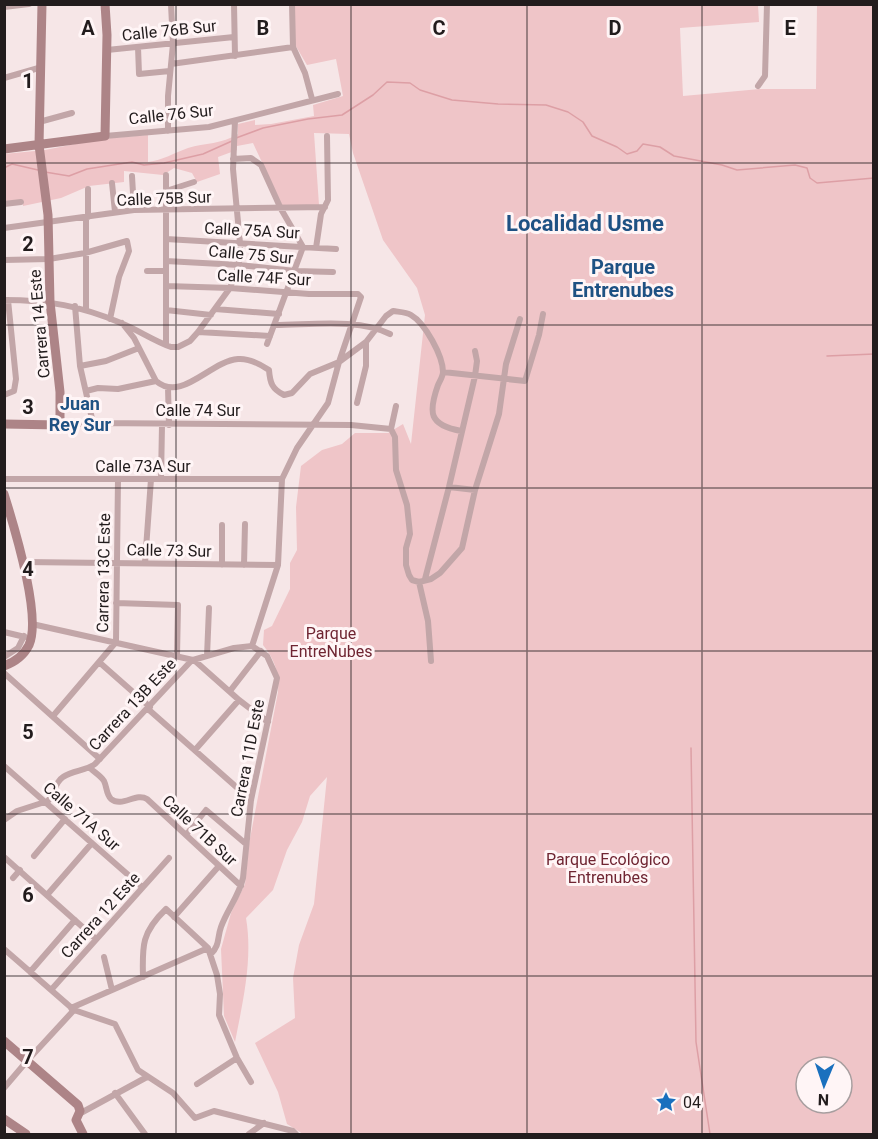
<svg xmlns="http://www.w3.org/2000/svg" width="878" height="1139" viewBox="0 0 878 1139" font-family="Roboto,sans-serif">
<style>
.green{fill:#efc5c8;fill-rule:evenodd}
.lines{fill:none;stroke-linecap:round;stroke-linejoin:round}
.stream{stroke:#dd9fa5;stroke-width:1.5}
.street{stroke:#c2a6a8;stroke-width:6}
.secondary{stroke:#ad8487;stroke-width:9}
.grid{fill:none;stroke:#221c1d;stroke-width:1.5;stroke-opacity:0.55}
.labels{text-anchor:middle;stroke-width:6;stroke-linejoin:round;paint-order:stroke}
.street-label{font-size:16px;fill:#221c1d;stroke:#fff5f6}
.park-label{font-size:16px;fill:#6f2532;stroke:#fff5f6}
.poi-label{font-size:16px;fill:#221c1d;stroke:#fff5f6;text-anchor:start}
.neighbourhood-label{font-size:18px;font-weight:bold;fill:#1e5183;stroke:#fff5f6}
.quarter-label{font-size:20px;font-weight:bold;fill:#1e5183;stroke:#fff5f6}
.district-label{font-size:22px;font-weight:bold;fill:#1e5183;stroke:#fff5f6}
.grid-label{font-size:20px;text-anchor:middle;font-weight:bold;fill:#221c1d;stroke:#fff5f6;stroke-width:6;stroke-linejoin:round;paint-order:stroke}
</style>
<rect width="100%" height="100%" fill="#f6e6e7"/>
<path class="green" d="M295,5H758L759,22L680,28L683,96L760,89H816L817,5H873V1134H303L287,1124L278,1092L255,1043L295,1018L293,978L299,945L314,904L327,777L310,796L302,822L287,850L273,890L246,918C253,959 243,1001 235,1042L224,1016L221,949L231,913L245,884L249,844L278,692C279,672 275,660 263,645L264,630L272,626L290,589V563L297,550L296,507L301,466L322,450L342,444L355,433H388L403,424L411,444L425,315L417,288L383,240L353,153L349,134L314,133L319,205L283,207L253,143L237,146V150L218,157L220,174L197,182L192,173L174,168L163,175L124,171V182L89,186L61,198L23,206V201L5,202L4,154L45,150L100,139L148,135V162C163,160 174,153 188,148C205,143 222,144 238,134V124L255,120V125L271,124L314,116L313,105L343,96L336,59L307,65L294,43ZM806,1067H842V1103H806Z"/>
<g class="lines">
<path class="stream" d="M236,138L263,128L308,119L342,115L373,95L387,82L410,83L420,90L452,100L498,104L546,105L568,112L583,122L592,136L617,147L627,154L637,151L643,144L660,147L674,156L722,165L737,170L795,165L807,168L810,178L817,183L874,178
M4,168L12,164L38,170
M45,172L69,176L87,169L132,162L144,165L164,163L203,154L232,141
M827,356L874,354
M691,748L696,1042L710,1134"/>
<path class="street" d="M234,4L235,56
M292,4L293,47L305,73L312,99
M4,7L29,4
M138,47L139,74L170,71
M107,50L234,37
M171,64L293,47
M4,78L42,67
M758,86L765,76L767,4
M39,122L72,113
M168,131V96L173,44L171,4
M105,136L209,127L338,94
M233,159L251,158L261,165L281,209L303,247L267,344
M166,175V345
M132,176L134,210
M112,183L115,212
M166,191L194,182
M4,204L21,202
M86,217V310
M88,217V189
M4,228L134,210L325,207
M166,239L336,249
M316,248L321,214L328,200L327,136
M4,260L49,259L85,253L127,241L129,251L119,277L110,319
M166,261L239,265L295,271L333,272
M147,271H166
M166,286L230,288L309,294H358L361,297L339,362L328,403L297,448L282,479L278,565L252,646
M4,300C48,300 81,306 121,323C138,330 154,341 171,347H178L190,341L198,332L230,288L239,265L240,243L233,169L235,121
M75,306L80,366L93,423
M215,309L279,314
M166,310L211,315
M122,323L134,338L156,381C182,403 210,361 238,359C249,358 260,364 269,370C270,383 272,389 284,395L292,393L310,374L339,362L366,342L386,316L393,311C399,312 406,312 411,315C425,323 443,356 443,372C443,376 440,381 438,385C428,413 429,425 461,431
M275,325C310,325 359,318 390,334
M198,332L270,336
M80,366L106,361L139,348
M443,372L525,381L539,335L543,314
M168,388L169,425
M86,391L98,388L118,389L156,381
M4,395L14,391L16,379L8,300
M357,403L366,366V342
M396,406L391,429L395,437L396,470L407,505L410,534L406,548V565L409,575L412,580L419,582
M60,425L93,423L351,425L391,429
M4,479H282
M161,479L162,425
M449,487L475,490
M222,525V565
M24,562L278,565
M145,563L151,479
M244,565L245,524
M425,579L449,487L475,376L477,361L475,351
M419,582L431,579L440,573L462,548L475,490L499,414L506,364L520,319
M419,582L428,621L431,661
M116,603L178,605L177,656
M32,624L193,660L234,648L252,646
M4,632L25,637
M207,656L209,608
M4,657L18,648L24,636
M194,660L239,700L268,722
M99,662L150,707
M4,673L100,759
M230,691L261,651
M148,709L251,800
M53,716L116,642L118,479
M195,750L239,700
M4,766L142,887
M90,768C94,772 101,776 104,781C107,787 106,794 111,799C122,808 136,792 147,799L241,886
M4,820L17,811L48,801C54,794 55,782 63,777C73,770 86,771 95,764L192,660
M186,835L206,810L246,844
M34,856L65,819
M4,857L96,939
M13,878L20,870
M47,895L92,843
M174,917L219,866
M4,949L74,1010L115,1024L138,1070L173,1093L195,1118L214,1111L293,1131L296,1134
M211,954C220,945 217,938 221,927C227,910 239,896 243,878L251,800L277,678L267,656L252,646
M104,957L112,990
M30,972L75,920
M143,977C142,945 142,932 166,909L208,948L217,975L220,994L219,1015L237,1058L251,1082
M51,990L169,858
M71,1008L208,948
M197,1084L237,1058
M4,1088L27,1061L74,1010
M115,1093L145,1134
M79,1114L147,1077
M249,1134L264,1123"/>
<path class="secondary" d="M4,149L105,136L107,35L105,4
M4,424L60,425V392L50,302L48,215L39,145L42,4
M4,494C14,526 42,617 29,645C24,655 15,662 4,666
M4,1041L78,1105L80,1111L76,1120L83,1134
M4,1119L26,1134"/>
</g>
<path class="grid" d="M176,4V1134M351,4V1134M527,4V1134M702,4V1134M4,163H874M4,325H874M4,488H874M4,651H874M4,814H874M4,976H874"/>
<defs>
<symbol id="sight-bare" viewBox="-9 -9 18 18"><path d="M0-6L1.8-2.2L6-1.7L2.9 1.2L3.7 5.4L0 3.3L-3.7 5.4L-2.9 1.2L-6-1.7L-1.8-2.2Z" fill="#1a70be" stroke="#fff5f6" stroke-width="2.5" paint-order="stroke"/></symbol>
</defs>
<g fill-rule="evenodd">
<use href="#sight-bare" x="651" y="1087" width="30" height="30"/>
</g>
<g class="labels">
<g class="street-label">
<text transform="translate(169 30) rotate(-6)" y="6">Calle 76B Sur</text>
<text transform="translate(171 114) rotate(-6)" y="6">Calle 76 Sur</text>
<text transform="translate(164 198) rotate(-2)" y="6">Calle 75B Sur</text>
<text transform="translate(252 230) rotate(3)" y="6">Calle 75A Sur</text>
<text transform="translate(251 254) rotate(5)" y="6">Calle 75 Sur</text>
<text transform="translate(264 277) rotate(3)" y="6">Calle 74F Sur</text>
<text transform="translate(39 324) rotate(-95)" y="6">Carrera 14 Este</text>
<text x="198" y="416">Calle 74 Sur</text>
<text x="143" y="472">Calle 73A Sur</text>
<text transform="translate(169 550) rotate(1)" y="6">Calle 73 Sur</text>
<text transform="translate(103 573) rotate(-89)" y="6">Carrera 13C Este</text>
<text transform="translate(132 704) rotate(-47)" y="6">Carrera 13B Este</text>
<text transform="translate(247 758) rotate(-79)" y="6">Carrera 11D Este</text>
<text transform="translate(82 816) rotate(41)" y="6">Calle 71A Sur</text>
<text transform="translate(200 830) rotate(43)" y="6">Calle 71B Sur</text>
<text transform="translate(100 915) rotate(-48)" y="6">Carrera 12 Este</text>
</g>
<g class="park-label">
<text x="331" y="639">Parque<tspan x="331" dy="18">EntreNubes</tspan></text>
<text x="608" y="865">Parque Ecológico<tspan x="608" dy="18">Entrenubes</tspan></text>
</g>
<g class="poi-label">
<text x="683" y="1108">04</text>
</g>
<g class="neighbourhood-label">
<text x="80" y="410">Juan<tspan x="80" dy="21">Rey Sur</tspan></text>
</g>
<g class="quarter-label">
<text x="623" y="274">Parque<tspan x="623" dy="23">Entrenubes</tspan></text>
</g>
<g class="district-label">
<text x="585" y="231">Localidad Usme</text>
</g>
</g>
<g class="grid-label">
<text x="88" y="35">A</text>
<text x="263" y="35">B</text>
<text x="439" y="35">C</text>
<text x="615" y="35">D</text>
<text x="790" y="35">E</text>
<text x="28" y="88">1</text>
<text x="28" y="251">2</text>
<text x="28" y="414">3</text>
<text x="28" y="576">4</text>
<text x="28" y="739">5</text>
<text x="28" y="902">6</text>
<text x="28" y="1064">7</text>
</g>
<rect width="878" height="1139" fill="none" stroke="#221c1d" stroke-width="12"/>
<g transform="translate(824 1085) rotate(182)"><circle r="28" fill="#fff5f6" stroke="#a79e9f" stroke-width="1.5"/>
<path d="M0-4.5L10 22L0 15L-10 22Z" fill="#1a70be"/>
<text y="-9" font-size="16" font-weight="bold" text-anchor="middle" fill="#221c1d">N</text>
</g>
</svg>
